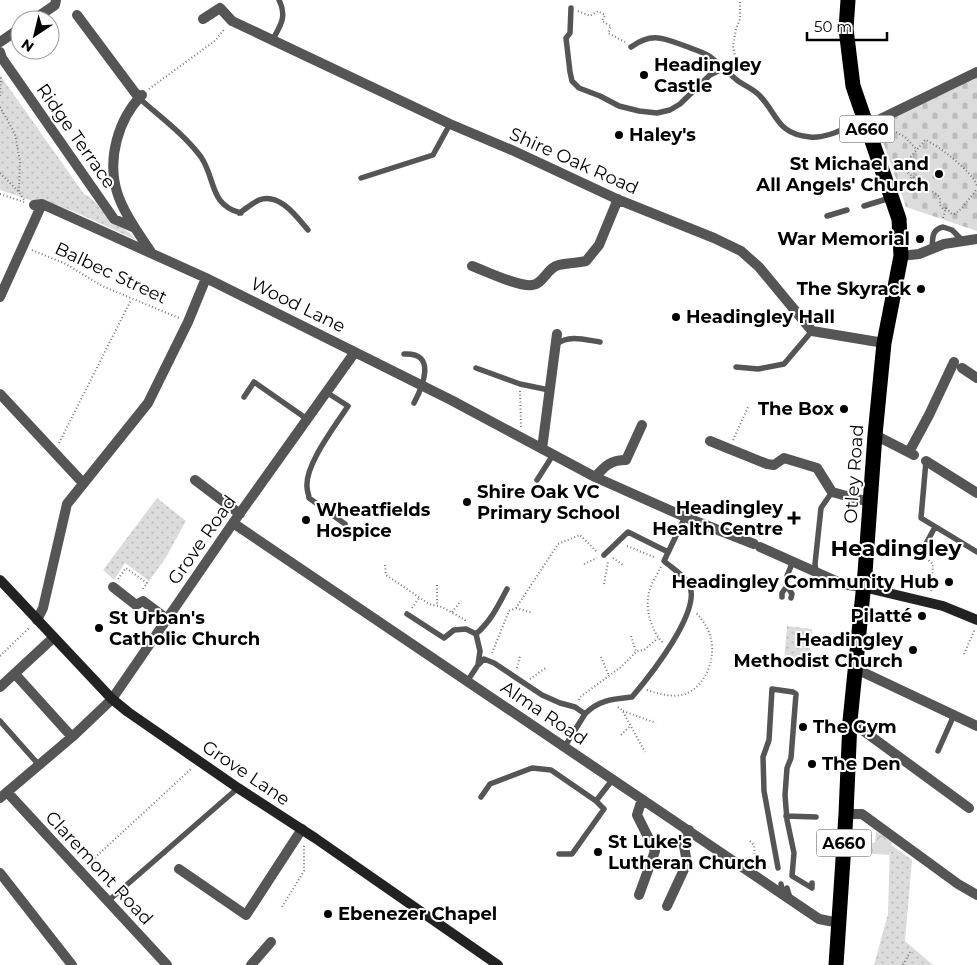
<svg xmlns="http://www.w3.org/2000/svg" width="977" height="965" viewBox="0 0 977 965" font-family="Montserrat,sans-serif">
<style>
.grass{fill:url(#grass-dots)}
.forest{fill:url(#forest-crowns)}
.cemetery{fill:url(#cemetery-stones)}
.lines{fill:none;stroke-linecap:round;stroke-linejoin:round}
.path{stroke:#777;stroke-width:2;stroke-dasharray:1 2.5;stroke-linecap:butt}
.lane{stroke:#555;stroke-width:5.5}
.street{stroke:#555;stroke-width:10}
.secondary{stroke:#222;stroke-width:10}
.highway{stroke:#000;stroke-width:15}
.poi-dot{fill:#000;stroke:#fff;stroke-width:2}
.labels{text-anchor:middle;stroke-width:4;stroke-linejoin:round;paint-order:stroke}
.shield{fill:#fff;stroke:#4c4c4c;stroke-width:1}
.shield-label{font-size:16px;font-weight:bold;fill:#000}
.poi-label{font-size:18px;font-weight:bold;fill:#000;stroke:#fff;text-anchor:start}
.street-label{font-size:18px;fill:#000;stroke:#fff}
.district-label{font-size:22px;font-weight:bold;fill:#000;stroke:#fff}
</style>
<defs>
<pattern id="grass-dots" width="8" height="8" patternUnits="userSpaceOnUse" patternTransform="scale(1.25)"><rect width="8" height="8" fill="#dcdcdc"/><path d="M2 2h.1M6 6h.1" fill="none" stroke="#bbb" stroke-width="1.8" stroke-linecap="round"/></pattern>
<pattern id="forest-crowns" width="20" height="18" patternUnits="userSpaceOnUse" patternTransform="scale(1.25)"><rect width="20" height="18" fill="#dcdcdc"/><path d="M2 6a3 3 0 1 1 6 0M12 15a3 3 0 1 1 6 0" fill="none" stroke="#bbb"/></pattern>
<pattern id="cemetery-stones" width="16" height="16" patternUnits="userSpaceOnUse" patternTransform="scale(1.25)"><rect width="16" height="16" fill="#dcdcdc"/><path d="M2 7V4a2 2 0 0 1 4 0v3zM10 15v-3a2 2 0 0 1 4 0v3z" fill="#bbb"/></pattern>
</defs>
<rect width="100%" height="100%" fill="#fff"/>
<path class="grass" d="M0,75L84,194C96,199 100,210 109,219C118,228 129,229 136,240L73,211L42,202L33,201L0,190Z
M157,498L186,521L165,559L149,581L125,563L114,580L103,570Z
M787,626L812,629L809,663L784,661Z
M890,844L912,860L905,941L933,965H874L888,914Z"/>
<path class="forest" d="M876,831L892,842L889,855L858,853V845H868L875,842Z"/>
<path class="cemetery" d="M977,73V231L906,207L876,122Z"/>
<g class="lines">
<path class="path" d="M578,11L590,16L598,11L605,15L602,21L611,26L608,33L625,42
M735,68L736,62L733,46L736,29L740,19V0
M149,89L216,40L225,28
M0,96L1,76
M0,107L15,134L20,161L19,192
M887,127L905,137L917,150
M0,173L19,192L25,201
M903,190L912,176
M0,194L24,202
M946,208L943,209L940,205V197L933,192L929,191L905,170L903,166L925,140C937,144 975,174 977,186
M943,218L946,208L952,214H955L962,208L977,189
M32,250L66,264L102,286L179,318
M520,391L521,427
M733,440L749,405
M59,443L131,300
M627,546L656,558
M613,558L623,565
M926,558L933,564L931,593
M584,564L597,558
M385,565L386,575L429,604L442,607L465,620V622
M661,567C657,575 651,584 649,592C645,610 651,630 663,643
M118,579L126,568L147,583L142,590
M604,584L608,562
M437,585V606
M412,608L419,598
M516,608L533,613
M452,612L461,601
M631,636L636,652
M492,653L509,611L516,608L558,544L580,535L597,552
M964,654L975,629
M0,656L30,627
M601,657L609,676
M517,668L520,656
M530,679L547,667
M647,690C659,694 673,698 685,694C705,687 716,659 711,639C709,629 703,620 696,613
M579,700L580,697L621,667L637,651L644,650L658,638
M618,707L622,710L645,752
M623,711L656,723
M621,735L630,726
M750,841L754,845L755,858L769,867
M87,865L192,768
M282,907L304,871V844
M903,965L910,952"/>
<path class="lane" d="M571,8L570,33L566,38L570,72L572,81L579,88L600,96L619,106L639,111L657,113L670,110L680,104L710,75L724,68
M273,39C281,25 287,16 279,0
M631,47C653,31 665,39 688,47C695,50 703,52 709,56C719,63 728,73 738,81C745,86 754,89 760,96C778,115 777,134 810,137C828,139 848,126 864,120
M139,98C160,117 184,134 201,157C216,179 209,205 241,213
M361,178L433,155L450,124
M864,206L890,198
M239,213C246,209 252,203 259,200C279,192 297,217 308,230
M827,216L847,210
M932,249C933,238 931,230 943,227L952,230L963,241
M557,344C569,334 586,340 600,342
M404,354C437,352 423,386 414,403
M736,367L758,369L784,364L812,331
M476,368L520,384L549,390
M326,392L348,406C336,425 305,464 307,487C307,491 309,495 309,498L345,524
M244,397L254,382L307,419
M926,461L921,518L977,552
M537,480L553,455
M921,553L935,527
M604,555L628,532L668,552
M816,572L815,564L821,508L832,492
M787,586V576L793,561
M782,597V593L787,586L792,594L791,598
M407,614L444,638L454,630L466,629L476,634
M478,665L480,651L476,634C491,621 498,606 507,589
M468,680L478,665L484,659L494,663L542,695L560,703L575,707L585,714L565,746
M585,714C598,700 613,699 632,697C649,677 703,610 689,584C684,575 672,568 664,561L685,517
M0,721L39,765
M938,751L954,715
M481,797L490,784L532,768L551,770L596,801L613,779
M786,816L816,817
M559,854H572L604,809L596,801
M778,868L764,791L763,757L769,740L772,689L793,692L796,694L791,758L787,768L785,795L787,820L794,853L792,876L812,888V883
M781,884L783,894
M787,888L790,898
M107,902L238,788"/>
<path class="street" d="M77,15L139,98
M203,19L220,8L232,21L450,124L514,151L619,200L714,238L741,251L759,267L812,331L884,343
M33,20L55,5L56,0
M0,42L19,29
M0,52L2,58L114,219L135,228
M142,95C118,119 107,159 117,192C123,212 139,234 151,252
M866,126L977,72
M34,205L42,204L206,278L451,400L595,477L685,517L754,544
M901,256L919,254L944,244L977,239
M472,266C486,271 518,287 532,285C544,284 547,267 559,265C567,263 577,263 586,261L599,245L618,199
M0,297L42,204
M962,368L977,378
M0,394L83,483
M875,435L914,455
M710,441L767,464L774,465L784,458L817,468L832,492L869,502
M542,449L557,334
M909,452L929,415L954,362
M926,461L977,493
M595,477C605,466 610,460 626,460L642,425
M195,480L240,514
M233,523L819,919L839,923
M760,547L836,581L848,585L863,587
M113,587L136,605L143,601L167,619
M37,620L43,608L67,504L148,403L188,322L206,278
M854,668L977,726
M15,674L72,737
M0,687L53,638
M850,721L969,808
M7,792L167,965
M0,798L72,737L112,699L233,523L355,352
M846,814H862L958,884L977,895
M179,869L246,915L302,829
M0,873L72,965
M639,895L655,851L637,815L642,799
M667,906L687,863L683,840L689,830
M251,965L271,942"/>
<path class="secondary" d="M0,580L112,699L128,712L238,788L315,838L498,965
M863,587L943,606L977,620"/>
<path class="highway" d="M836,965L846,814L850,721L865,573L875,435L884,343L901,256L899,219L853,86L846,29L848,0"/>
</g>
<g class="poi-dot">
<circle cx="644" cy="75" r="5"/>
<circle cx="619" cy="135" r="5"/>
<circle cx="939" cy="174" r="5"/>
<circle cx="920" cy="239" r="5"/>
<circle cx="921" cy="289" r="5"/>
<circle cx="676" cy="317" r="5"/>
<circle cx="844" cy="409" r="5"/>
<circle cx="467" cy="502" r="5"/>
<path d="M791.5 510.5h5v5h5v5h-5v5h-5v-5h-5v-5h5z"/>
<circle cx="306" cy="520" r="5"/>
<circle cx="949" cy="582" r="5"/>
<circle cx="922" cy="616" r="5"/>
<circle cx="99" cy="628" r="5"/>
<circle cx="913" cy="650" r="5"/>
<circle cx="803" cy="727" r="5"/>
<circle cx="812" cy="764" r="5"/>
<circle cx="598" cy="852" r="5"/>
<circle cx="328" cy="914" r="5"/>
</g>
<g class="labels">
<g class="shield">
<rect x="839.5" y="115.5" width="55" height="27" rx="4"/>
<rect x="816.5" y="829.5" width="55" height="27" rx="4"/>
</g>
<g class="shield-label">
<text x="867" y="135">A660</text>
<text x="844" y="849">A660</text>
</g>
<g class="poi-label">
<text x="654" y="71">Headingley<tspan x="654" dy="21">Castle</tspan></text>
<text x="629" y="141">Haley's</text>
<text x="929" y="170" text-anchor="end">St Michael and<tspan x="929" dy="21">All Angels' Church</tspan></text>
<text x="910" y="245" text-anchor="end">War Memorial</text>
<text x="911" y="295" text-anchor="end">The Skyrack</text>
<text x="686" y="323">Headingley Hall</text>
<text x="834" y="415" text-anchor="end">The Box</text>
<text x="477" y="498">Shire Oak VC<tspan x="477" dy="21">Primary School</tspan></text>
<text x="783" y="514" text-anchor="end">Headingley<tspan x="783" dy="21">Health Centre</tspan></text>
<text x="316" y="516">Wheatfields<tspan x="316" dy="21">Hospice</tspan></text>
<text x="939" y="588" text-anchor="end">Headingley Community Hub</text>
<text x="912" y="622" text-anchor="end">Pilatté</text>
<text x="109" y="624">St Urban's<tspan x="109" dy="21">Catholic Church</tspan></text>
<text x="903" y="646" text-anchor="end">Headingley<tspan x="903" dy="21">Methodist Church</tspan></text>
<text x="813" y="733">The Gym</text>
<text x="822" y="770">The Den</text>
<text x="608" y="848">St Luke's<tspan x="608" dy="21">Lutheran Church</tspan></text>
<text x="338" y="920">Ebenezer Chapel</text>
</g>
<g class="street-label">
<text transform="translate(76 136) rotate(55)" y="6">Ridge Terrace</text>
<text transform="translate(574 161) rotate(24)" y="6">Shire Oak Road</text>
<text transform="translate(111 273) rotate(25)" y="6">Balbec Street</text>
<text transform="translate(298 305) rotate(26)" y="6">Wood Lane</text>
<text transform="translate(854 474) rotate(-86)" y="6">Otley Road</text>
<text transform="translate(202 540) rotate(-55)" y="6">Grove Road</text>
<text transform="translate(544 713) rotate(34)" y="6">Alma Road</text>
<text transform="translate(246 773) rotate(34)" y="6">Grove Lane</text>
<text transform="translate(99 868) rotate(47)" y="6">Claremont Road</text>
</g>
<g class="district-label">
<text x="896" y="556">Headingley</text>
</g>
</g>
<g transform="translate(35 35) rotate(215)"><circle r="24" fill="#ffffff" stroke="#999999"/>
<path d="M0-4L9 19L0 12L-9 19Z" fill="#000000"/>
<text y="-8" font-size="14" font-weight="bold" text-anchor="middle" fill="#000000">N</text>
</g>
<path d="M807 32v8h80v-8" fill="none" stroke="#000000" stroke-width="2.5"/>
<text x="814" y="32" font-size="15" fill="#000000" stroke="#ffffff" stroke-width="4" paint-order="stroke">50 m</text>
</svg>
